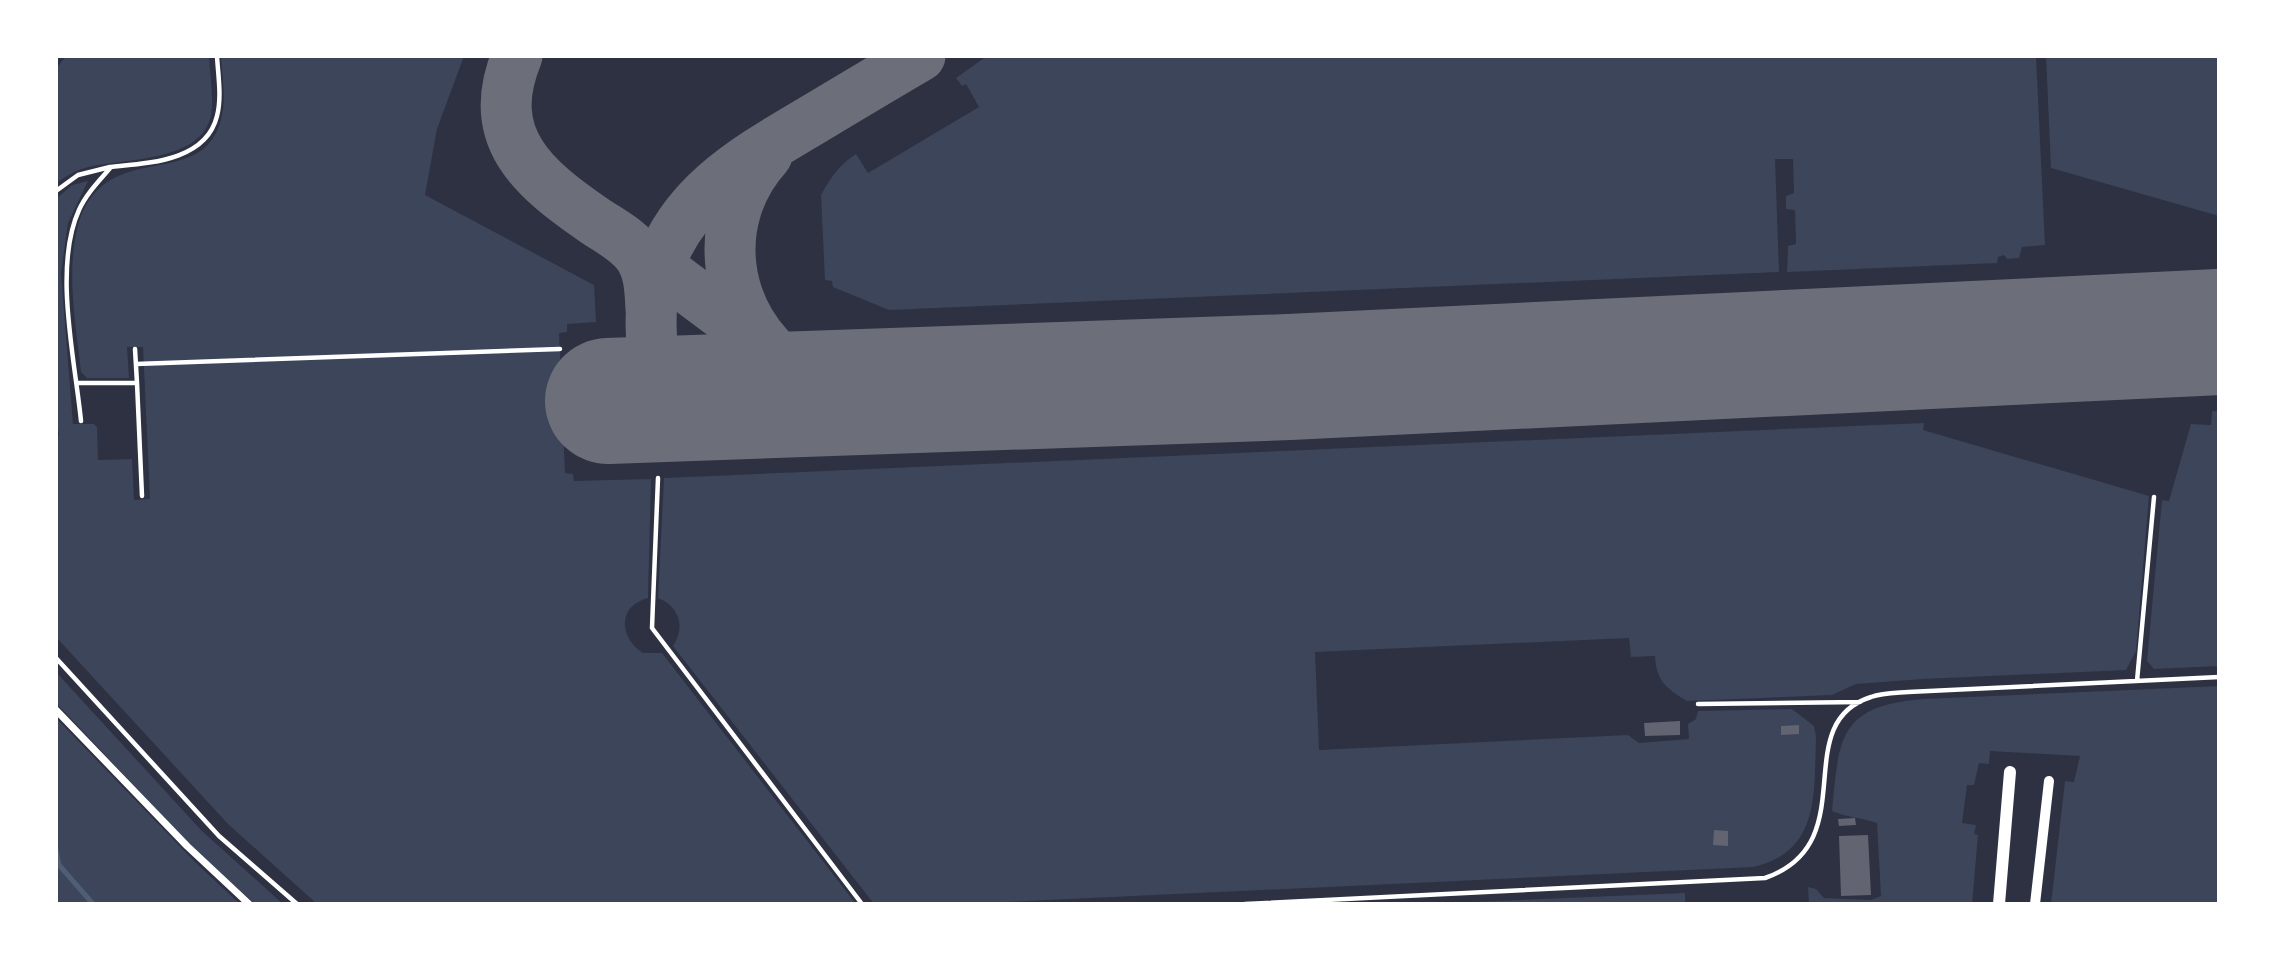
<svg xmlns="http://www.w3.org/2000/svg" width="2275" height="960" viewBox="0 0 2275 960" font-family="'Space Grotesk',sans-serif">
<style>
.green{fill:#3c4559}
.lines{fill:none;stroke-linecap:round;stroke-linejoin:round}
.stream{stroke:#4f5d75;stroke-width:5}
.taxiway{stroke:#6c6f7a;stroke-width:51}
.runway{stroke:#6c6f7a;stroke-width:126}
.building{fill:#626471}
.service{stroke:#fff;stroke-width:4.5}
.minor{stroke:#fff;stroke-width:7}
.tertiary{stroke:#fff;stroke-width:10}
.primary{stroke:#fff;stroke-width:12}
</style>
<rect width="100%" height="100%" fill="#2d3142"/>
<path class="green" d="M66,56H209C210,75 214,97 211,115C202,163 122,158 85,168C74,171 65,177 56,183V69Z
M221,56H464L437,129L425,195L594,285L596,322L567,324V332L559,333L565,473L573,474L574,481L651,479L648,598C617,606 619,638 643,653H662L856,904H317L228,824L56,637V437L59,436L56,414V199L72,185L88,181L68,223L61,273L73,424H94L97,427L98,460L132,459L134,500L150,499L143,347H127L129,378H87L81,372C76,324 65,269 79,222C107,135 206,195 222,115C226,97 222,75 221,56Z
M987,56H2036L2045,245L2022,247L2019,258L2007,259L2004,255L1998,257L1997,263L1787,272L1788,246L1796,244L1795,210L1786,209V196L1794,193L1793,159H1775L1779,272L889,310L833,287L832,281L825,280L821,195C830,178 841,163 856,154L868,173L979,107L966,84L962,86L956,78Z
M2046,56H2219V216L2051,168Z
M2212,411H2219V666L2154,669L2147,661L2162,500L2169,501L2191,424L2211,425Z
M1924,423L1923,430L2149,496L2136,651L2126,670L1923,679L1856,684L1832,695L1687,701C1667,689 1656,681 1655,656L1631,657L1629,638L1315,652L1319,750L1628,735L1639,743L1689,739L1688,724L1696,719L1698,711L1792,709L1814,726L1816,737C1814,794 1820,852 1753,867L965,904H874L673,646C686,627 679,606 658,598L664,478Z
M56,672L201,830L283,904H255L194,849L56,703Z
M2219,686V904H2051L2065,781L2074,782L2080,756L1990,751L1989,764L1979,763L1974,785H1967L1962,823L1976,825L1974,834L1978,835L1972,904H1809L1808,887L1816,889L1824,898L1871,900L1881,896L1877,823C1862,818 1845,817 1832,811C1839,737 1839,706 1923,699Z
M56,718L198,865L240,904H56Z
M1685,893V904H1422Z"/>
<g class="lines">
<path class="stream" d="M56,850L59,865L93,904"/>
<path class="taxiway" d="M517,56C483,138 534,179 595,221C610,231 630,241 640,257C650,273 650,292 651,309
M767,155C708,220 722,318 792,368C814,384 842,387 868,392
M635,249L757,340
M656,400C654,360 646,315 656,277C677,197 748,158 814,119C849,98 884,77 920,56"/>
<path class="runway" d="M608,401L1289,377L2219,332"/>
</g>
<path class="building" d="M1680,721V735L1645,736L1644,723Z
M1799,725V734L1781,735V726Z
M1855,818L1856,825L1839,826L1838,819Z
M1714,830L1728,831V846L1713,845Z
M1868,835L1871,895L1841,896L1839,836Z"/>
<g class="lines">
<path class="service" d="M56,191L78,175L110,167
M136,364L560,349
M77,383H137L135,349
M137,383L142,496
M81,421C75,360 53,267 79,210C86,194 99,181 111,167C149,163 206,161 217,116C222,97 218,75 217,56
M658,478L652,628L862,904
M56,658L219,836L297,904
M2137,681L2154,497
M1698,704L1860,702
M1245,904L1765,878C1866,843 1786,724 1871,697C1882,693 1896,693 1908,692L2219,677"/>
<path class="minor" d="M56,710L187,846L249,904"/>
<path class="tertiary" d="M2035,904L2049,781"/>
<path class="primary" d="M1999,904L2010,772"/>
</g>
<rect width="2275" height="960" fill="none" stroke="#ffffff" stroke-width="116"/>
</svg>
